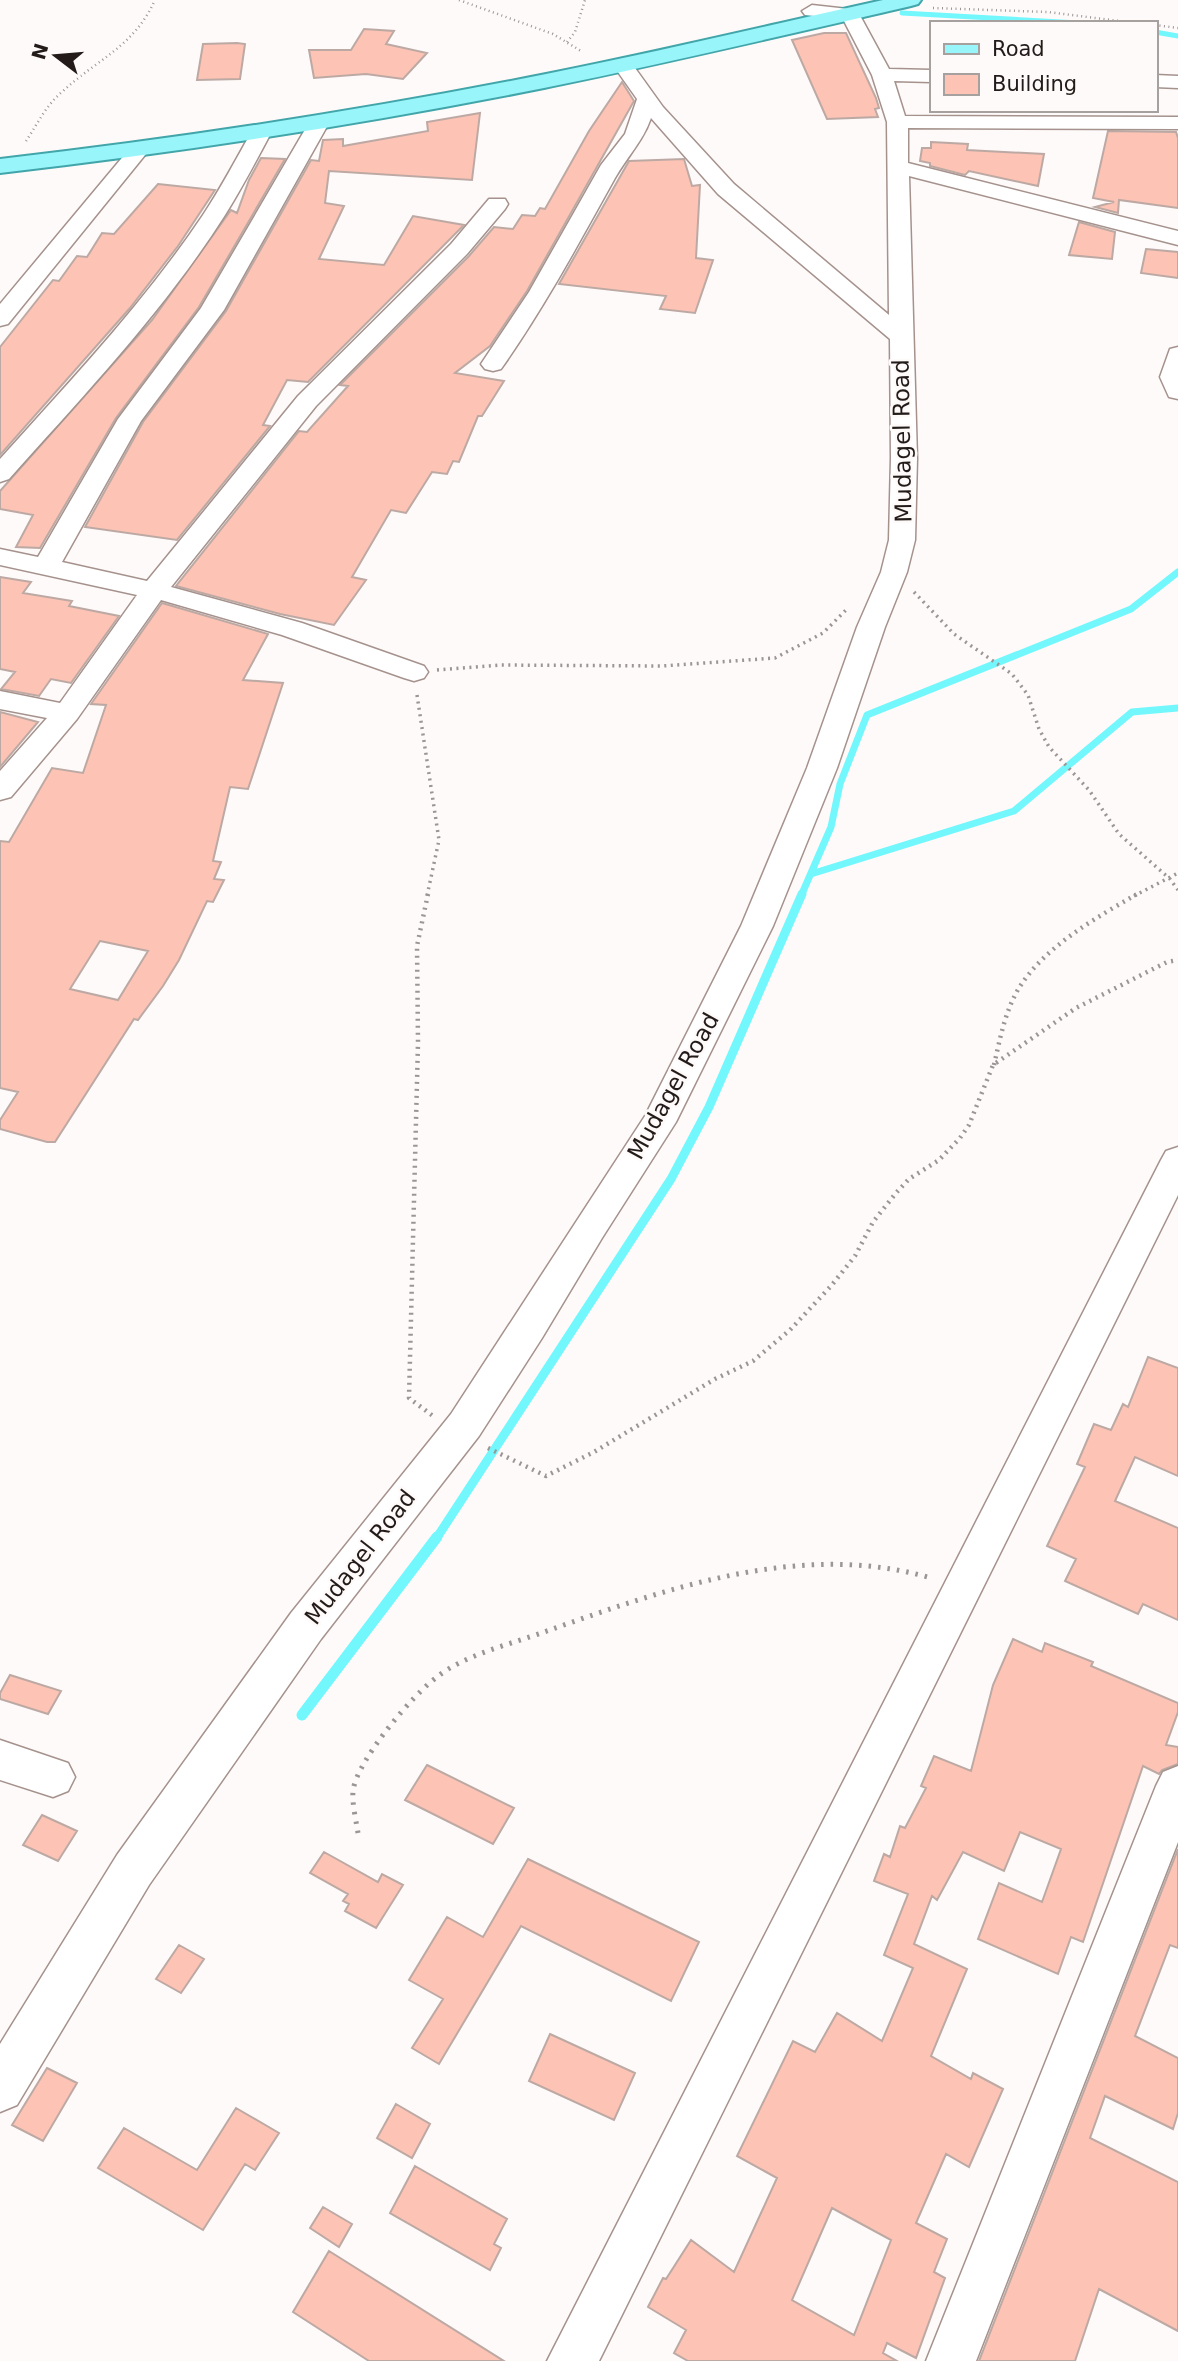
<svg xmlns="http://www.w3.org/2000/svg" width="1178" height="2361" viewBox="0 0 1178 2361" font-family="'DejaVu Sans',sans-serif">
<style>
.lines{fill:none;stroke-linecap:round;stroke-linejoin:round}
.stream-far3{stroke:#72f7fd;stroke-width:5}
.stream-far2{stroke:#72f7fd;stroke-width:7}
.stream-far1{stroke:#72f7fd;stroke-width:9}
.stream{stroke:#72f7fd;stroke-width:11}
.building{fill:#fdc3b4;stroke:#bda9a4;stroke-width:2;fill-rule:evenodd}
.minor-casing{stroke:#a5928d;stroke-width:3}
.major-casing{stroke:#42a5a9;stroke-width:4}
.path-far3{stroke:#9b9695;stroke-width:2.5;stroke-dasharray:1 3.5;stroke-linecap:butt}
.path-far2{stroke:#9b9695;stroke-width:3.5;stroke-dasharray:2 4.5;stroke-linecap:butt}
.path-far1{stroke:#9b9695;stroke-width:4.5;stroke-dasharray:2 5;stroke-linecap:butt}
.path{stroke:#9b9695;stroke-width:5;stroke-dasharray:2.5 7;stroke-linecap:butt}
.minor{fill:#fff;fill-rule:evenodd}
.major{fill:#98f5fa;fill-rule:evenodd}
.labels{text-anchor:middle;stroke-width:5;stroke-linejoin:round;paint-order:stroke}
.street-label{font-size:23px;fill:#221b19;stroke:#fefaf9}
</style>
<rect width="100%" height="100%" fill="#fefaf9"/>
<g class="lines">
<path class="stream-far3" d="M902,13L1078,23
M1155,32L1178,36"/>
<path class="stream-far2" d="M811,874L1014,811L1132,712L1178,708
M801,896L831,827L840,784L867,715L1131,609L1178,572"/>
<path class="stream-far1" d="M436,1539L671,1179L709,1107L802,894"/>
<path class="stream" d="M302,1715L437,1537"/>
</g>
<path class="building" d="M364,29L394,31L386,44L427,53L403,79L366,74L314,78L309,50H351Z
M824,33H846L876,98L879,108L875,109L878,117L827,119L792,40Z
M237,43L245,44L240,79L197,80L203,44Z
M622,82L634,101L527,291L490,346L455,373L504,381L482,416H478L459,462L453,461L447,474L432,472L406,513L391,510L352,577L366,580L334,625L280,614L176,586L299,431L307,432L348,386L340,385L469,256L494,227L513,229L522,215L535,216L540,208L545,209L589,131Z
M480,113L472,180L329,171L325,203L344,206L319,259L384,265L413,216L464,225L308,382L287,380L263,425L270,426L177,540L85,527L143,422L226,311L311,160L319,161L323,140L343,139V146L428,131L427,122Z
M1108,131L1176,132L1178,138V208L1119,200L1118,213L1095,207L1114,202L1093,198Z
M931,142L968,144L967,150L1044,154L1038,186L969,171L965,175L930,166V163L920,161L922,148H931Z
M261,158L285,159L199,307L116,418L40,548L16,547L33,515L0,509V491L152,320L231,210L237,213L249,180Z
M684,159L692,186L700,185L696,258L713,260L695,313L660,309L666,296L559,284L629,161Z
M158,184L215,190L178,246L130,308L0,455V347L53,280L59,281L77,256L87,257L102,233L114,234Z
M1079,222L1115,232L1112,259L1069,255Z
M1146,249L1178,252V278L1141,273Z
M0,577L31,582L23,593L72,601L69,606L119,616L71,683L51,679L39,696L1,689L15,672L0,669Z
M162,603L268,634L243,680L283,683L248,789L230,787L213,861L221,862L214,879L224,880L213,902L207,901L179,960L163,986L138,1020L134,1019L55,1142H47L0,1129V1120L18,1092L0,1088V841L9,842L52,768L83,773L106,705L91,704ZM100,941L148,951L118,1000L70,989Z
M0,712L38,722L0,767Z
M1148,1357L1178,1368V1476L1135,1457L1115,1501L1178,1528V1620L1143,1604L1138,1614L1065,1581L1076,1559L1047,1546L1085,1467L1077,1464L1094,1424L1111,1430L1123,1404L1128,1407Z
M1013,1639L1042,1652L1045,1643L1093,1662L1091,1666L1178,1703V1712L1166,1745L1178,1747V1764L1162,1770L1159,1774L1143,1766L1083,1942L1071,1937L1058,1974L978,1939L999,1883L1042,1902L1061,1849L1020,1832L1004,1871L963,1852L937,1900L932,1896L914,1944L967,1969L931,2056L971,2079L973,2073L1003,2089L969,2167L946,2154L916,2223L947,2239L934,2272L945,2278L916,2358L887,2343L883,2353L897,2361H688L674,2353L686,2330L648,2307L663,2278L666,2279L691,2240L734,2272L777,2178L737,2156L793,2041L815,2052L837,2013L882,2041L913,1968L884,1955L908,1894L874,1881L884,1854L890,1857L900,1826L905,1828L926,1788L921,1786L934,1756L971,1771L993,1685ZM832,2208L891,2240L854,2335L792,2300Z
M10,1675L61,1691L48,1714L0,1699V1693Z
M427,1765L514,1808L493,1844L405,1800Z
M42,1815L77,1831L58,1861L23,1845Z
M1178,1849V1948L1170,1945L1135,2036L1178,2058V2113L1173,2129L1105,2096L1090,2138L1178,2182V2331L1099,2289L1075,2361H979Z
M324,1852L378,1882L382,1874L403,1885L376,1928L345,1911L349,1904L343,1901L348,1894L310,1873Z
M528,1859L699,1942L671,2001L521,1926L439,2064L412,2048L443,1999L409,1980L447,1917L483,1937Z
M179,1945L204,1959L181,1993L156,1979Z
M550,2034L635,2073L614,2120L529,2081Z
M47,2068L77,2083L43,2141L12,2125Z
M396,2104L430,2124L412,2158L377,2138Z
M236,2108L279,2133L255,2170L245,2164L203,2230L98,2168L124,2128L197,2170Z
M415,2166L507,2219L494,2244L501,2248L490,2270L390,2213Z
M323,2207L352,2224L339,2247L310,2228Z
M329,2251L504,2361H369L293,2312Z"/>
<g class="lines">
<defs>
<path id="minor" d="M812,5L857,10L889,69L931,70V82L894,81L905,116L1178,117V129L908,128V163L1178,231V245L909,176L917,458L915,540L907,572L885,627L837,768L773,926L676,1122L602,1238L542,1338L479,1436L321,1639L149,1885L17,2105L0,2112V2044L117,1855L291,1613L451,1414L645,1116L741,926L807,768L857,627L881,572L889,540L891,458L890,339L718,194L651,118C643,141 627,157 615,178C579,243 544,308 501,369L493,371L485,369L481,364L529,292L601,165L625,134L637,99L613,65L616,61H630L663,107L734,184L889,315L887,122L872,75L843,19L805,15L802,11Z
M1155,75L1178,76V88L1155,87Z
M320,115L327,117L330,121L224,310L141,421L62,562L147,581L298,396L451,244L489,199H505L508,204L505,209L467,254L316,406L171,587L302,623L424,666L428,672L424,678L414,681L404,678L282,635L161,600L77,719L11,797L0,800V771L47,718L0,709V691L60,703L137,595L0,565V549L38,557L118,419L201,308L310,121L313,117Z
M262,125L269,127L272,131C257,159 242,188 225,215C164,311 85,394 9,479L0,482V459C71,380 144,303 203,215C221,188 236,159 252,131L255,127Z
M138,145L145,147L149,151L145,155L8,324L0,326V304L131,147Z
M1178,347V399L1169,397L1160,377L1170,349Z
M1178,1147V1195L599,2361H547L1161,1160L1166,1151Z
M0,1740L68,1763L75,1777L68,1791L53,1797L0,1780Z
M1178,1766V1842L976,2361H926L1156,1786L1163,1772Z"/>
<path id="major" d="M883,0H921L918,4L911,6C789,34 667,63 544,88C364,124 183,152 0,173V159C183,138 365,110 546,74C658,52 770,25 883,0Z"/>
</defs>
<use href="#minor" class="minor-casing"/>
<use href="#major" class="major-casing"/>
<path class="path-far3" d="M459,0L553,34L581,51
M933,8L1048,12L1135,23
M1155,25L1178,28
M567,42L575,32L585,0
M26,141C37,125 46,105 62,92C97,59 134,47 155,0"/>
<path class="path-far2" d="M914,592L954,634L1012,674L1028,695L1039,729L1049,747L1089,790L1119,834L1170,879L1178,890
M437,670L501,665L662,666L775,658L823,633L846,610
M417,695L439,840L427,896
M1134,896L1178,873"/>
<path class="path-far1" d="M428,894L417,946L418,1042L409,1398L433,1416
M994,1065C1000,1039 1005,1011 1019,988C1045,946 1096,918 1137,894
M488,1448L546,1476L594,1452L715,1379L753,1361L790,1330L831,1286L855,1256L873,1222L896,1193L909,1179L939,1160L960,1138L969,1125L993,1065L1076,1008L1167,962L1178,960"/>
<path class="path" d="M358,1833C356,1820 352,1804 353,1791C356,1762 413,1694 437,1677C464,1655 511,1644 544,1632C666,1589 801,1540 931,1578"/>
<use href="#minor" class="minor"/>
<use href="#major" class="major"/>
</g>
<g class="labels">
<g class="street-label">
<text transform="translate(902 441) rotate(-91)" y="8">Mudagel Road</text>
<text transform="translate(673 1086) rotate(-61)" y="8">Mudagel Road</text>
<text transform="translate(360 1557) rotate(-52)" y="8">Mudagel Road</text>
</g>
</g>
<rect x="930" y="21" width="228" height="91" fill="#fefaf9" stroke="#a6a19f" stroke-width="2"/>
<rect x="944" y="44" width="35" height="10" fill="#98f5fa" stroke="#a6a19f" stroke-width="2"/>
<text x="992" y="56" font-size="21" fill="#221b19">Road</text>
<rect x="944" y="74" width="35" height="21" fill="#fdc3b4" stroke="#a6a19f" stroke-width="2"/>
<text x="992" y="91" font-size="21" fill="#221b19">Building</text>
<g transform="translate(56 56) rotate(286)" stroke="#fefaf9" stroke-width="5" paint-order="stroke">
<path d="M0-5L12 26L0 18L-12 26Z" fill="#221b19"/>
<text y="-10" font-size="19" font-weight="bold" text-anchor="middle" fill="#221b19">N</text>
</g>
</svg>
